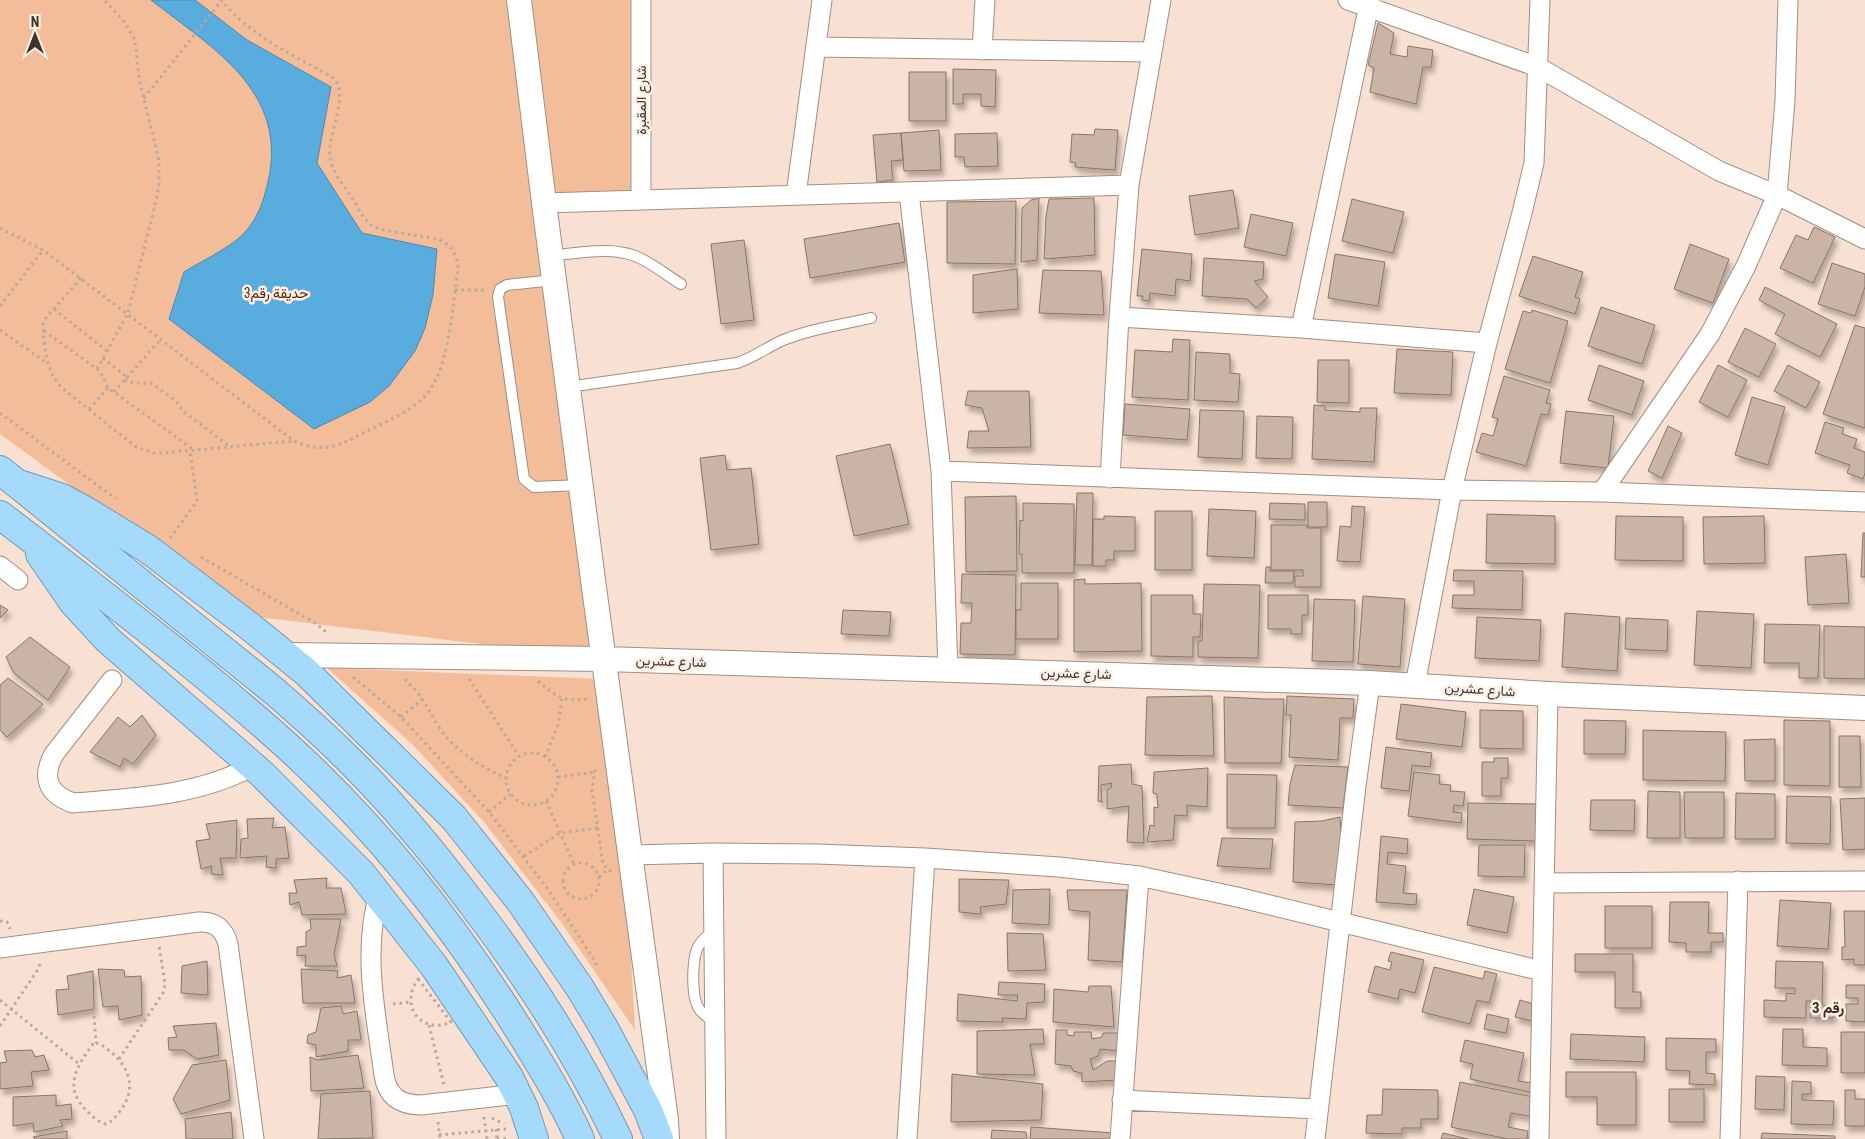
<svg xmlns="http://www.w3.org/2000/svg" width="1865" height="1139" viewBox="0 0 1865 1139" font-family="'Roboto Condensed',Vazirmatn,sans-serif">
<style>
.green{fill:#f3bd99}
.water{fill:#59acde;stroke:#5188aa}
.building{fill:#cab4a6;stroke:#897568;filter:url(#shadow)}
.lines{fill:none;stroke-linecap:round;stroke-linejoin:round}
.service-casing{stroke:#a38e81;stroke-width:12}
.minor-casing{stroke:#a38e81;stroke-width:21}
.tertiary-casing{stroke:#a38e81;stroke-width:26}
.trunk-casing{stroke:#739ab4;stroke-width:30}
.path{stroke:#baa89c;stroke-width:3;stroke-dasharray:2.5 4;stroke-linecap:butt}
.service{stroke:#fff;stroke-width:10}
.minor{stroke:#fff;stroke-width:19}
.tertiary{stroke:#fff;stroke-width:24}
.trunk{stroke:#a6dafc;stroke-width:28}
.labels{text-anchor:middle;stroke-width:5;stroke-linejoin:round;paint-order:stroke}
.street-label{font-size:14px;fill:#3e352f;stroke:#fef0e7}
.park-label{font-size:14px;fill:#542700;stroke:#fef0e7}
.neighbourhood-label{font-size:15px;font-weight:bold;fill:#3b2a1f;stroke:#fef0e7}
</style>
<defs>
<filter id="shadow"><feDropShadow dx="3" dy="5.5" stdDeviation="2.5" flood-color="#0004"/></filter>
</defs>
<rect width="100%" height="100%" fill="#f8e1d2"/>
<path class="green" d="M0,0H641V200L544,203L604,659L249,616L0,434Z
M327,668L603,679L619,861L623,874L629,924L635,1030L560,921L484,822L413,745Z"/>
<path class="water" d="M151,0H195L247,40L331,87L317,163L362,233L437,249L433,295L425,328L415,351L389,386L370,402L314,429L169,319L184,272C200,262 225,250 239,238C256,223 263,204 268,182C289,91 212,48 151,0Z"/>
<path class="building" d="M1378,23L1394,33L1390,54L1407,57L1408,46L1433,50L1431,67H1423L1416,104L1370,92L1374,68L1368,65Z
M953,69L996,70L995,107L981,106V94H963V104H953Z
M909,72H946V121H909Z
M1095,129L1118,130L1115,170L1075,167L1076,163L1070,162L1072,134L1094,135Z
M939,130L941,170L904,171L901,133Z
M901,133L903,160L891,161L893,180L877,182L873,135Z
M997,133L998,166L965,167L964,157H955V134Z
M1233,190L1239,228L1195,235L1189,196Z
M1039,198L1037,260L1021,262L1022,208L1031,200Z
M1094,198L1095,255L1044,259L1046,216L1049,199Z
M1352,199L1404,212L1393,253L1342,241Z
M1016,201L1015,264L947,263V202Z
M1251,214L1293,223L1286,256L1244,247Z
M899,223L905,262L810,278L804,239Z
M1814,227L1835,237L1813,283L1780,268L1796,235L1808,240Z
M744,240L754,320L721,324L711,244Z
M1690,244L1729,259L1713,303L1674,289Z
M1142,249L1192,254L1190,281L1176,279L1175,296L1150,293L1149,301L1142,300L1143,296H1137Z
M1335,254L1385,262L1378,306L1328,298Z
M1533,256L1583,272L1575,297L1580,299L1575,314L1519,296Z
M1204,258L1264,262L1263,279L1254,281L1268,297L1256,308L1247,299L1202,296Z
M1832,263L1865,274V287L1855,316L1818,304Z
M1017,269L1018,309L973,313V275Z
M1043,270L1101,271L1104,315L1039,313Z
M1765,287L1837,324L1820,357L1775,334L1785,314L1759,300Z
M1601,307L1655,325L1642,364L1588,346Z
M1532,310L1568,321L1550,383L1505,369L1523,311L1531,313Z
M1855,325L1865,328V428L1823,414Z
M1745,328L1776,344L1759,377L1728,362Z
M1173,339L1190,340L1188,400L1132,397L1135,350L1172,352Z
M1397,349L1453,352L1451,395L1394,393Z
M1196,352L1230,354V373L1240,374L1238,402L1194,400Z
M1318,360H1349V403L1317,402Z
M1599,365L1644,381L1632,415L1588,400Z
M1718,365L1747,380L1728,417L1699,402Z
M1788,365L1820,382L1806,408L1774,391Z
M1504,376L1550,390L1546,403L1551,404L1548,415L1541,414L1526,466L1476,452L1482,433L1493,436L1498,419L1492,417Z
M968,391H1029L1031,447L967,448L969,431H989L982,408L965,405Z
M1752,397L1785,407L1768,465L1735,455Z
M1125,404L1190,409L1187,440L1123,435Z
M1314,405L1325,406V410L1360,412V408H1377L1374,462L1312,459Z
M1200,410L1244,411L1242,459L1198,457Z
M1566,411L1614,416L1608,468L1560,463Z
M1257,416L1293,417L1292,459L1256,458Z
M1825,422L1844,428L1842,434L1857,439L1854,448L1865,452V473L1863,479L1847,473L1850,465L1815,453Z
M1668,426L1682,433L1662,478L1648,471Z
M890,444L909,524L854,536L836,456Z
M725,455L727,470L751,468L759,544L711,550L700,458Z
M1077,493H1093L1092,565H1075Z
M1016,496L1017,571L966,572L965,497Z
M1308,502H1327V527H1308Z
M1023,503L1074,504V573H1022V554H1019L1020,520L1023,521Z
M1270,503L1305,504V520L1269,519Z
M1352,506L1365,507L1360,562L1337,561L1340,526L1351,527Z
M1209,509L1256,511L1254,558L1207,556Z
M1155,511H1192V570H1155Z
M1487,514L1555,516V564L1486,563Z
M1104,516L1135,517V551H1114V560H1106V566H1093V519H1104Z
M1616,516L1683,517V561L1615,560Z
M1764,516L1765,563L1704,564L1703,517Z
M1271,525H1307V528H1321V587H1295V576H1303V570H1271Z
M1863,533H1865V577H1861Z
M1846,554L1849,603L1808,605L1805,557Z
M1266,567H1270V571H1294L1293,583H1265Z
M1454,570L1523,571L1522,610L1452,608L1453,595H1474V581H1453Z
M962,574L1016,575L1015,655L960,654L961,623H971L972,603H961Z
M1085,579V584L1141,583L1142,651L1074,652V580Z
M1021,583H1058V639H1016V610H1021Z
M1204,584L1260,585L1258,658L1198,657V641H1202Z
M1151,595H1193V614H1201L1200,637H1193V657L1151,656Z
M1268,595H1308V615H1302V634H1291V629H1268Z
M1363,596L1405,599L1400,667L1358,664Z
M1314,599L1355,600L1353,662L1312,661Z
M0,605L8,610L0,618Z
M843,610L891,612L889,636L841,634Z
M1697,611L1754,614L1751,668L1694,665Z
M1565,613L1620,617L1617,671L1562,667Z
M1477,617L1541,620L1539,661L1475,658Z
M1626,618L1668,620L1667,651L1625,649Z
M1765,624L1820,625L1818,678H1799V663H1764Z
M1824,626L1865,627V679L1824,678Z
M30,637L70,667L48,700L14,673L6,657Z
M8,678L43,704L7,737L0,730V685Z
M1212,696L1214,756L1145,755L1147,697Z
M1287,696L1354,699L1353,718H1340L1338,760L1289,757L1291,715H1286Z
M1224,697L1265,699H1284L1281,763H1225Z
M1401,704L1466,712L1462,747L1396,739Z
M1480,710L1523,711V749L1480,748Z
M142,715L156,735L133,764L124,758L120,767L90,752L118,717L130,727Z
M1584,720L1626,721L1625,754H1584Z
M1784,720L1830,721V786L1784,785Z
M1643,730L1726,732L1725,781L1643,780Z
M1839,736H1860L1861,787H1839Z
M1775,739V781H1745L1744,740Z
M1386,747L1432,753L1430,767L1412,765L1409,791L1381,788Z
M1494,758H1508V778H1501V796H1482V762H1494Z
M1131,764L1132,784L1142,786L1144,843L1127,842L1129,806L1107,809V790L1111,788L1112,783L1101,785L1102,802L1098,801L1099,766Z
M1295,765L1348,767L1343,808L1288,805L1290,784Z
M1208,768L1207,807L1187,805V816L1175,815L1173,840L1147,842L1150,825L1154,826V807L1158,808L1157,794L1153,793L1154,772Z
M1414,772L1440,775L1439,784L1451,785L1450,791L1465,792L1463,806L1454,805L1453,812L1462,813L1461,823L1408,816Z
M1227,774L1277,775L1275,828H1227Z
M1648,791L1680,792V838H1647Z
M1684,792H1724V838H1685Z
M1736,793L1775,794V839H1735Z
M1787,796L1831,797L1830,844L1786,843Z
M1865,798V849L1843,850L1840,799Z
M1591,800H1635L1634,831L1590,830Z
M1468,803L1537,804L1536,841L1467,839Z
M1340,817L1341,837L1338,885L1293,882L1295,822L1322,821Z
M274,818L272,828L285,827L289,858L276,859V868L266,867L267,856L240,858L241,839L248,838L247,819Z
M237,820L236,858H220L223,875L211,874L212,866L201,869L196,841L210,839L206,824Z
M1381,836L1408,839L1407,854L1388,852L1387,864L1406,866L1403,893L1417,894L1416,905L1376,902Z
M1222,838L1273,839L1270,869L1217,866Z
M1479,845H1525L1524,877L1478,876Z
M327,878L326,888H341L346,914L302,915L299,902L290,905L289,893H297L294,880Z
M959,879L1009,880L1006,904L980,907L981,914L959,912Z
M1050,889L1049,925L1012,923L1013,890Z
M1474,889L1514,897L1507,933L1467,925Z
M1067,890H1127L1122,962L1088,960L1090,912L1069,910Z
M1780,900L1831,903L1828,949L1777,946Z
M1670,902H1709L1708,933H1723V942H1711V952H1686V943L1669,942Z
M1605,906H1652V948H1605Z
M1844,911H1865V965H1854V959L1842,960V947H1845Z
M310,919H341L334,954L337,966H305L306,955L297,956V947L306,946V932L311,929Z
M1007,933L1043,934L1046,970L1008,971Z
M1391,952L1424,960L1415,993L1400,989L1398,999L1368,992L1375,966L1390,970L1392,962L1388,961Z
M1575,954H1633V992H1641V1008H1615V972H1575Z
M207,961L208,995L181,993L182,966Z
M1776,961L1823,962L1822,1005L1834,1006L1833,1018H1810L1811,1001H1806V1018L1764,1017V1000L1786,1001V993L1795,994V988H1775Z
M1434,967L1483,979L1485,971L1497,974L1489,1003L1477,1000L1470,1024L1422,1012Z
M98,969L124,970L125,977L141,976L142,1015L119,1020L118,1006L103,1007Z
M301,969L338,971L337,978L351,975L355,1003H303Z
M93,971L94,1009L58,1015L56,990L69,989L67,976Z
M999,982L1045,984L1044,1002L1027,1003L1026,1019L1002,1018L1003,1022L957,1021L958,994L1017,1001L1018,995H998Z
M1846,985H1865V1022L1846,1021V1004H1858V998H1846Z
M1089,986H1111L1114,1027L1053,1022L1054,989L1088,992Z
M1520,1000L1537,1005L1532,1021L1515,1017Z
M341,1006L343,1014L357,1011L361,1040H348V1051L316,1057V1045L307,1043L308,1035L316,1032L321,1008Z
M1487,1014L1509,1019L1506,1033L1484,1029Z
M216,1023L219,1055L197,1059L184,1050H169L168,1038L177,1037L173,1026Z
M1043,1029L1044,1044H1030L1035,1075L977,1074V1031Z
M1783,1029H1803V1047L1827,1048V1066L1782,1065Z
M1056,1030H1067V1035L1074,1036V1032H1091L1092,1039L1102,1037L1103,1033H1118L1119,1051L1100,1049L1098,1056L1090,1059L1093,1070L1107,1061H1117L1116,1080L1082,1082V1073L1073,1071L1071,1066L1055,1064Z
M1841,1032H1865V1073H1841Z
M1571,1034L1645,1037L1644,1062L1570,1059Z
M1666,1038L1716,1039V1052H1706V1073L1715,1074V1085L1689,1084L1690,1071L1666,1070Z
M1465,1040L1524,1053L1518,1081L1532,1083L1530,1092L1470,1079L1473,1064L1460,1061Z
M32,1050L35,1057L44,1055L49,1070L31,1072L33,1086L0,1089V1063L7,1062L4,1051Z
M358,1055L364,1088L311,1091L310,1057L318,1060Z
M226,1060L230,1100L181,1114L173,1099L192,1065Z
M1566,1072H1636V1125H1597V1097H1566Z
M952,1074L1043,1084L1041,1120L951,1122Z
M1756,1076L1785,1077L1784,1110L1755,1109Z
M1792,1081L1811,1082V1094H1802V1100L1834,1101L1833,1125L1791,1124Z
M1460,1082L1533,1097L1529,1116L1511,1113L1508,1127L1528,1131L1527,1139H1508L1451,1127Z
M1383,1089L1438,1090V1119H1421V1128H1402V1134L1366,1133L1367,1115H1382Z
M1669,1089H1704V1122H1669Z
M1845,1090H1855V1099H1865V1126H1845Z
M370,1091L373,1138L318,1139L321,1094Z
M56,1095V1106L71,1104L72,1119L60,1120L63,1126L34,1132L33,1123L13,1126V1097Z
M231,1112L233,1139H186L185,1119Z
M1031,1127L1114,1133V1139H1030Z
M992,1130L1026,1132L1027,1139H991Z
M67,1131V1139H35L33,1137Z
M1443,1133L1468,1139H1441Z
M1762,1133L1835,1136V1139H1761Z"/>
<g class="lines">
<defs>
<path id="service" d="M551,255C577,254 609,246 635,256C651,262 666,275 681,284
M554,280L507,285L500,289L498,297L524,479L534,487L581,485
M568,387L737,363C753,358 766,348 781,341C809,329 841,325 871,318
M714,932C708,935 703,939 699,945C692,956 691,994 698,1007C702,1014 708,1018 715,1022"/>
<path id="minor" d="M641,0V200
M1348,0L1538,67L1719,171L1777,195L1865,239
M816,47L1151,52
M982,50L985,0
M909,192L941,471L948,669
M796,195L822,0
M544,203L1129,185
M1119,317L1301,328L1487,343
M1301,328L1370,0
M941,471L1452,490L1602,492L1865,502
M1110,478L1119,317L1129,185L1161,0
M1602,492L1710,334L1746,266L1777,195L1785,101L1788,0
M0,566L18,580
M112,680L54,754C41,778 48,794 73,803C135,798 197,796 253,766
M1415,685L1452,490L1487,343L1521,217L1534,163L1540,0
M713,853L716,1139
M630,855L713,853L817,854L925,858L1059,867L1139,876L1237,897L1542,971
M1544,883L1865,881
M379,894C362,953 376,1015 384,1075C387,1096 400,1105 421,1105L518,1094
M0,948L199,922C215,921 224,929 228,944L254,1139
M1122,1100L1317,1109
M907,1139L925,858
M1120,1139L1139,876
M1315,1139L1356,786L1370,683
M1539,1139L1548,694
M1730,1139L1738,881"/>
<path id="tertiary" d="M519,0L544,203L593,580L666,1120L667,1139
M286,655L604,659L1370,683L1548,694L1865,708"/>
<path id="trunk" d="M0,470L274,691C304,717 333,743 360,771C400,812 436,856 470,901C529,979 576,1051 618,1139
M16,483L62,498L86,511L148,549L248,625L306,672L454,818L520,901L580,988L604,1028L648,1110L659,1139
M0,515C53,555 105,596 157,637C206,676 254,715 299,757C386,838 459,933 521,1033C542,1067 564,1103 580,1139
M40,554L73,602L108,640L262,774L361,873L434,966L509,1077L524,1108L534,1139"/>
</defs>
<use href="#service" class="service-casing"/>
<use href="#minor" class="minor-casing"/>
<use href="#tertiary" class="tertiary-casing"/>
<use href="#trunk" class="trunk-casing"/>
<path class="path" d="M144,98L222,0
M0,228L43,250L294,441C323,454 339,446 365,432C384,422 409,413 424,397C450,371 452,306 458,270C458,255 451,244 437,239C422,236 384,232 373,226C363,220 358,207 352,198C344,186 332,172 330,158C326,136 352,92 332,77C291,54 252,37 221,0
M81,278L46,318L43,325C44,347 46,372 62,388L136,447L153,453H163L293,441
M455,290H484
M0,306L43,250
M54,309L107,351
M0,330L48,364
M44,331L100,371L108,388L194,450
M103,358L127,377
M97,369L128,313L157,197L159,184V161L139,78L136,48L134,38L123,20L104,0
M125,379L133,383H151L176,401L183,411L229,446
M114,392L161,339
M89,409L108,388
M0,413L116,499
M170,538L193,507L197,500L190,450
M201,557L315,623L323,629L328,635
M353,677L401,717L489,812L547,888L595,961L598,969
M405,679C411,686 418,692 423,700C429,710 434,720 441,730C457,752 481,767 506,778
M469,679L519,756
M538,681C559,699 562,701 589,699
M401,717L422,699
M506 779a26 26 0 1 1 52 0a26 26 0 1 1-52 0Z
M545,757L558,725L562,699
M595,770L592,791L603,864L611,872
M558,777L596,772
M546,801L574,864
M489,812L510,794
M524,856L560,833L598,828
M563 881a18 18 0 1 1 36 0a18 18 0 1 1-36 0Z
M599,877L608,869
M0,921L7,922L10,929
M418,979L451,1022C421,1035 399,1006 418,979Z
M0,1000L79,1064
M393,1004L410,1002
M94,1016L96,1043
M429,1025L444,1085
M0,1026L39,968L40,961
M96,1043C102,1044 107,1049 112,1053C131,1069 136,1091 120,1111C116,1116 113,1121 106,1124C98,1122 92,1116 87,1111C63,1088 76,1067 93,1044Z
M119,1059L163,993L165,984L159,945
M484,1117L487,1139
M492,1118L504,1124
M438,1122L440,1139
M496,1129L497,1139
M439,1135L506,1129
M497,1139L510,1138"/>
<use href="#service" class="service"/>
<use href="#minor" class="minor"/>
<use href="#tertiary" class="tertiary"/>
<use href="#trunk" class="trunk"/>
</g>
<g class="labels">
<g class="street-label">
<text transform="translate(641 100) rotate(-90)" y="5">شارع المقبرة</text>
<text transform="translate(671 661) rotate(2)" y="5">شارع عشرين</text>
<text transform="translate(1076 673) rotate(2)" y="5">شارع عشرين</text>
<text transform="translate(1480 689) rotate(4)" y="5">شارع عشرين</text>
</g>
<g class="park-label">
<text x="276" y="298">حديقة رقم3</text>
</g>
<g class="neighbourhood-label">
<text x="1828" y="1013">رقم 3</text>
</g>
</g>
<g transform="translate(35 35)" stroke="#fef0e7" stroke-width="4" paint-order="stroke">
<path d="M0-4L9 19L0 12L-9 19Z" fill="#3e352f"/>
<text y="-8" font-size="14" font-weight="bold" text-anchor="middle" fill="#3e352f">N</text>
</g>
</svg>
